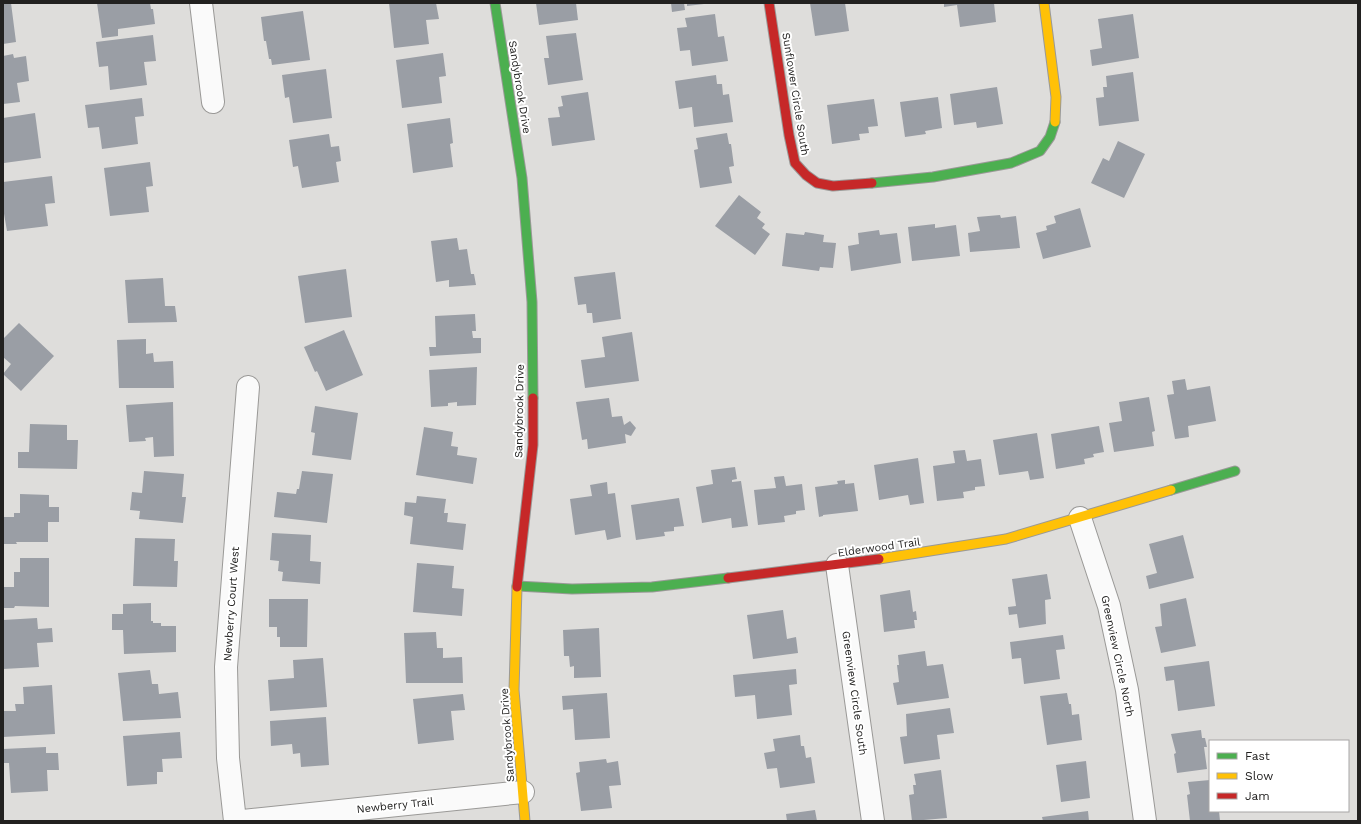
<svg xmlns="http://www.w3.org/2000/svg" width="1361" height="824" viewBox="0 0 1361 824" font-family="'Work Sans',sans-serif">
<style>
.building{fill:#9a9ea5}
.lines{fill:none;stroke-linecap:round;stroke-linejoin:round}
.street-casing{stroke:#9a9997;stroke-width:24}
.fast-casing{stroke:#9a9997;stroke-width:11}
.slow-casing{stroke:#9a9997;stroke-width:11}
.jam-casing{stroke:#9a9997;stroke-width:11}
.street{stroke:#fafafa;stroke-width:22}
.fast{stroke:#4caf50;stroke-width:9}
.slow{stroke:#ffc107;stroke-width:9}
.jam{stroke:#c62828;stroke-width:9}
.labels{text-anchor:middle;stroke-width:4;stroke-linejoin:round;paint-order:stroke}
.street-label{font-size:11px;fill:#222120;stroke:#fff}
</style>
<rect width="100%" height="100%" fill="#dedddb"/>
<path class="building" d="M3,3H11L16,42L3,44Z
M97,3H150L151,9H153L155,24L118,29V36L102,38Z
M389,3H436L439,19L426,20L429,44L394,48Z
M536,3H576L578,20L539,25Z
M671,3H684L685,10L672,12Z
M687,3H704V4L687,6Z
M810,3H845L849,31L815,36Z
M944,3H994L996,22L960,27L957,5L944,7Z
M303,11L310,60L272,65L271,59H269L266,41H264L261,17Z
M715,14L718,37L724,36L728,61L692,66L690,50L680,51L677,28L687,27L685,18Z
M1133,14L1139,58L1092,66L1090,50L1102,48L1098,19Z
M576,33L583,80L548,85L544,58H549L546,36Z
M153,35L156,61L144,62L147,85L110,90L108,66L99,67L96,42Z
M443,53L446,76L439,77L442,103L402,108L396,60Z
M13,54L14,58L26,56L29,81L17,83L20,102L3,104V56Z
M326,69L332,118L293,123L289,97L285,98L282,75Z
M1133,72L1139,121L1099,126L1096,98L1104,97L1103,87H1107L1106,76Z
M716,75L717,84H722L723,95L729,94L733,122L694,127L692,107L679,109L675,81Z
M997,87L1003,124L977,128L976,122L954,125L950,94Z
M588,92L595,140L552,146L548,118L560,117L558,107L563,106L561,96Z
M938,97L942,128L925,131L926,134L905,137L900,102Z
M142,98L144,116L135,117L138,144L102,149L99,127L88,128L85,105Z
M874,99L878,126L868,127L869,133L859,134L860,140L832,144L827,105Z
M35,113L41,158L4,163L3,118Z
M450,118L453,143L450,144L453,167L413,173L407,124Z
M727,133L729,144H731L734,166L729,167L732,183L700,188L694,150L698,149L696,138Z
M329,134L331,147L339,146L341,161L336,162L339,182L302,188L298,166L293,167L289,140Z
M1118,141L1145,154L1124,198L1091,183L1103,158L1109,161Z
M150,162L153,186L146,187L149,212L110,216L104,168Z
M52,176L55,203L45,204L48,226L7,231L3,208V182Z
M739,195L761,212L757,218L765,224L762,228L770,234L755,255L715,226Z
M1080,208L1091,247L1043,259L1036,233L1047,230L1046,226L1056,223L1054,216Z
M1000,215L1001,218L1016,216L1020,248L970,252L968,233L980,231L977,217Z
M935,224V228L956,225L960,256L912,261L908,227Z
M879,230L880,235L897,233L901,263L851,271L848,246L859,244L858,233Z
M805,232L824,235L823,242L836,243L833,268L820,267L819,271L782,266L786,233L804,235Z
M457,238L459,250L467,249L471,274H474L476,285L449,287V280L436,282L431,241Z
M346,269L352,317L305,323L298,276Z
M615,272L621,319L593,323L592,313H587L586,304L578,305L574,277Z
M163,278L165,306H175L177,322L128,323L125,280Z
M475,314L476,331H472L473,338H481V353L430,356L429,347H436L435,316Z
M19,323L54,356L21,391L3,374L11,364L3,357V339Z
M344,330L363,375L326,391L317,371L315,372L304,347Z
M632,332L639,381L585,388L581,360L605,357L602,337Z
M146,339V354L153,353L154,362L173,361L174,388H119L117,340Z
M477,367L476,405L457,406V402L448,403V406L431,407L429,370Z
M1185,379L1187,390L1210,386L1216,421L1188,426L1189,437L1175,439L1167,395L1174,394L1172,381Z
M1149,397L1155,431L1152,432L1154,446L1114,452L1109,423L1122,421L1119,402Z
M609,398L612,417L622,416L624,425L630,421L636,428L631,436L625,434L626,443L588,449L587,439L582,440L576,402Z
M173,402L174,456L154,457L153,437L145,438L146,441L129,442L126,405Z
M315,406L358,413L351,460L312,455L315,433L311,432Z
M30,424L67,425V440H78L77,469L18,468V452H29Z
M1099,426L1104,452L1093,454L1094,457L1084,459L1085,464L1056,469L1051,434Z
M424,427L453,432L451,446L458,447L457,455L477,458L473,484L416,475Z
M1037,433L1044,478L1030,480L1028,471L999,475L993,440Z
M965,450L967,461L981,459L985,486L975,487V490L963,492L964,498L937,501L933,466L955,463L953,451Z
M918,458L924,503L910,505L908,495L879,500L874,465Z
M735,467L737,479L732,480V482L741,481L748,526L732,528L731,518L702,523L696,487L713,484L711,470Z
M144,471L184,474L182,497H186L183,523L139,519L140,511L130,510L132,492L142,493Z
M302,471L333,474L327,523L274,517L277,492L296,494L297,489H299Z
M784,476L786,486L802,484L805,510L796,511V514L784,516L785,522L758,525L754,490L776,488L774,477Z
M845,480V484L854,483L858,511L823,515V516L819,517L815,487L838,484L837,481Z
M607,482L608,494L615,493L621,537L607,540L605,530L575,535L570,499L592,496L590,485Z
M20,494L49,495V507H59V522H48V542H16L17,544H3V517H14V513H20Z
M417,496L446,499L444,513H448L447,522L466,524L463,550L410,544L413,517L404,515L405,502L416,503Z
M679,498L684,526L674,527V531L664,532L665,536L636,540L631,505Z
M272,533L311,535L310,561L321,562L320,584L282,581L283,572L278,571L279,561L270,560Z
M1183,535L1194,578L1149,589L1146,576L1157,573L1149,544Z
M135,538L175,539L174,561H178L177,587L133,586Z
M20,558H49V607L15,606L14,608H3V587H14V572H20Z
M417,563L454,566L452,588L464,589L462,616L413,612Z
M1047,574L1051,599L1045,600L1046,624L1019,628L1017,614L1009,615L1008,607L1016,606L1012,579Z
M910,590L913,612L916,611L917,620H914L915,628L884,632L880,595Z
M1186,598L1196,646L1161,653L1155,627L1162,626L1160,604Z
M269,599H308L307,647H280V637H277V627H269Z
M151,603V621H153V623H161V626H176V652L124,654L123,630H112V614H123V604Z
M783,610L787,639L796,637L798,653L753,659L747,615Z
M37,618L38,629L52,628L53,642L37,643L39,667L3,669V620Z
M599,628L601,677L574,678V666L570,667L569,656H564L563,630Z
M436,632L437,648H443V658L462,657L463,683H406L404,633Z
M1063,635L1065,649L1056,650L1060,679L1024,684L1021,658L1012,659L1010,642Z
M925,651L927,666L943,664L949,698L897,705L893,683L899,682L897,665H899L898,655Z
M323,658L327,707L270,711L268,680L294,678L293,660Z
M1209,661L1215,706L1178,711L1174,680L1166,681L1164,667Z
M796,669L797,684L789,685L792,715L757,719L755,695L735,697L733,675Z
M150,670L152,684H158L159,694L178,692L181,718L123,721L118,673Z
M52,685L55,734L3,737V711H16L15,704H24L23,687Z
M607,693L610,738L575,740L573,709L563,710L562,696Z
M1067,693L1069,704H1071L1072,715L1079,714L1082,740L1047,745L1040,696Z
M463,694L465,710L451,711L454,740L418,744L413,699Z
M950,708L954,733L937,735L940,759L904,764L900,737L907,736L906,714Z
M326,717L329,765L301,767L300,753L293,754L292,744L271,746L270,721Z
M1201,730L1202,738H1205L1207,747H1204L1207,769L1177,773L1174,754L1176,753L1171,734Z
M180,732L182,758L162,759L163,772H157V784L127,786L123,736Z
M800,735L801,746H804L806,758L811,757L815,783L780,788L777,768L767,769L764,753L775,751L773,739Z
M46,747V753H58L59,770H47L48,791L11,793L9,763H3V749Z
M606,759L607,763L618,761L621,785L609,786L612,808L581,811L576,773L580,772L579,762Z
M1086,761L1090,798L1061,802L1056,765Z
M941,770L947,818L912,821L909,795L914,794L913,785H916L914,774Z
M1210,780V811H1219L1220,821H1190L1187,795L1190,794L1188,782Z
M815,810L817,821H787L786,814Z
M1088,811L1089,821H1043L1042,817Z"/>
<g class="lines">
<defs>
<path id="street" d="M201,3L213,102
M1080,518L1109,606L1127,690L1145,821
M837,565L873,821
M235,821L228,758L226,667L248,387
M243,821L523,792"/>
<path id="fast" d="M495,3L522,178L532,302L533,398
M872,183L933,177L1011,163L1040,151L1050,137L1055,122
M1171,490L1235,471
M517,586L572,589L652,587L728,578"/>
<path id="slow" d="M1044,3L1056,97L1055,122
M879,559L1006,539L1171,490
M517,587L514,690L525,821"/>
<path id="jam" d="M769,3L789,135L795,163L806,175L817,183L833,186L872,183
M728,578L879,559
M517,587L533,445V398"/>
</defs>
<use href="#street" class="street-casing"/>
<use href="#fast" class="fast-casing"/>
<use href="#slow" class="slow-casing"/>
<use href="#jam" class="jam-casing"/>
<use href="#street" class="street"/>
<use href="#fast" class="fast"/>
<use href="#slow" class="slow"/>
<use href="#jam" class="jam"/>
</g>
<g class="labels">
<g class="street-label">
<text transform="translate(520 87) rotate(81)" y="4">Sandybrook Drive</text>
<text transform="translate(796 94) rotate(81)" y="4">Sunflower Circle South</text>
<text transform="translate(519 411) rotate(-89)" y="4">Sandybrook Drive</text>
<text transform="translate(879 547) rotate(-8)" y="4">Elderwood Trail</text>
<text transform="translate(231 604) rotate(-86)" y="4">Newberry Court West</text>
<text transform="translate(1118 656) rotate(78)" y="4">Greenview Circle North</text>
<text transform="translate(855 693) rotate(82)" y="4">Greenview Circle South</text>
<text transform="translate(507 735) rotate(-94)" y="4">Sandybrook Drive</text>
<text transform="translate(395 805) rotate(-6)" y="4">Newberry Trail</text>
</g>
</g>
<rect width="1361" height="824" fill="none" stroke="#222120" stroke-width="8"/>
<rect x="1209" y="740" width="140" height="72" fill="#ffffff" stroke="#a7a6a6"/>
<rect x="1217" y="753" width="20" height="6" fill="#4caf50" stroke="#a7a6a6"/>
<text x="1245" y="760" font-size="12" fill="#222120">Fast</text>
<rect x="1217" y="773" width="20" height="6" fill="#ffc107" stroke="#a7a6a6"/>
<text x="1245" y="780" font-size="12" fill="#222120">Slow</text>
<rect x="1217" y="793" width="20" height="6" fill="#c62828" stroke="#a7a6a6"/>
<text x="1245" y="800" font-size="12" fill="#222120">Jam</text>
</svg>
